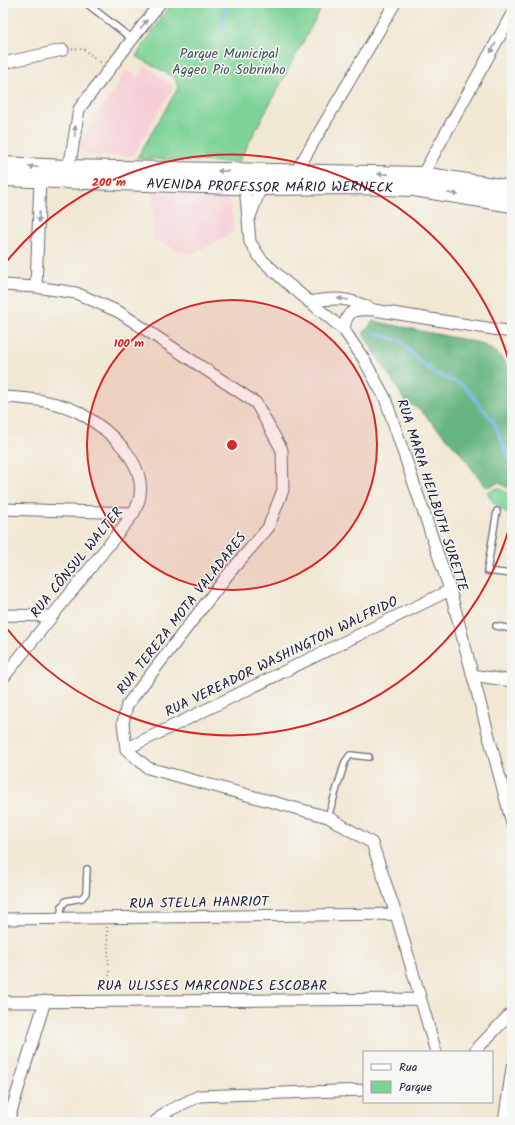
<svg xmlns="http://www.w3.org/2000/svg" width="515" height="1125" viewBox="0 0 515 1125" font-family="Kalam,sans-serif">
<style>
.built{fill:#f6cfd6}
.green{fill:#7dd397;stroke:#507a69}
.forest{fill:#66b580;stroke:#446c5e}
.lines{fill:none;stroke-linecap:round;stroke-linejoin:round}
.stream{stroke:#78b8ec;stroke-width:3}
.lane-casing{stroke:#6a6771;stroke-width:8}
.street-casing{stroke:#6a6771;stroke-width:13}
.secondary-casing{stroke:#6a6771;stroke-width:18}
.path{stroke:#6a6771;stroke-width:1.5;stroke-dasharray:1 3;stroke-linecap:butt}
.lane{stroke:#fff;stroke-width:5.5}
.street{stroke:#fff;stroke-width:11}
.secondary{stroke:#fff;stroke-width:16}
.oneway{fill:#9c9ca7}
.ring{fill:none;stroke:#d62828;stroke-width:2}
.labels{text-anchor:middle;stroke-width:3;stroke-linejoin:round;paint-order:stroke}
.park-label{font-size:14px;fill:#3d5757;stroke:#f6f6f2}
.street-label{font-size:14px;fill:#22223b;stroke:#f6f6f2}
.centre{fill:#d62828;stroke:#f6f6f2;stroke-width:2}
.ring-label{font-size:12px;text-anchor:middle;font-weight:bold;fill:#d62828;stroke:#f6f6f2;stroke-width:3;stroke-linejoin:round;paint-order:stroke}
</style>
<rect width="100%" height="100%" fill="#f6f6f2"/>
<filter id="ink" filterUnits="userSpaceOnUse"><feTurbulence type="fractalNoise" baseFrequency=".025" numOctaves="2"/><feDisplacementMap in="SourceGraphic" scale="8" xChannelSelector="R" yChannelSelector="G"/><feConvolveMatrix kernelMatrix="1 2 1 2 8 2 1 2 1" color-interpolation-filters="sRGB"/></filter>
<filter id="wash" filterUnits="userSpaceOnUse"><feTurbulence type="fractalNoise" baseFrequency=".012" numOctaves="4" result="noise"/><feDisplacementMap in="SourceGraphic" scale="16" xChannelSelector="R" yChannelSelector="G"/><feGaussianBlur stdDeviation="0.9" result="paint"/><feColorMatrix in="noise" values="0 0 0 0 0 0 0 0 0 0 0 0 0 0 0 0 0 1.4 0 .05"/><feComposite in="paint" operator="in"/></filter>
<g filter="url(#wash)">
<rect width="100%" height="100%" fill="#f1e8d4"/>
<path class="built" d="M145,66L174,86L133,156L91,155L77,147L126,70L138,77Z
M153,192L228,195L235,232L190,255L153,239Z"/>
<path class="green" d="M172,3H324L238,163L137,158L178,88L175,78L136,56Z
M498,488L512,496V518L493,502L487,492Z"/>
<path class="forest" d="M373,321L480,343L498,354L512,371V490L499,483L487,487L483,484L460,452L420,410L405,401L363,334Z"/>
<g class="lines">
<path class="stream" d="M224,32L223,18L227,3
M374,333L400,340L419,361L433,372L464,386L493,421L512,466"/>
</g>
</g>
<g filter="url(#ink)">
<g class="lines">
<defs>
<path id="lane" d="M86,3L132,39
M497,511L487,571L512,574
M496,626L512,629
M328,817L345,762L350,755L369,757
M60,919L62,906L66,901L82,898L86,893L87,869"/>
<path id="street" d="M3,63L63,50
M296,172L395,3
M64,173L71,157L79,109L160,3
M419,181L512,14
M245,186L250,242L261,259L287,283L344,330L363,358L385,398L450,590L512,823
M249,219L261,187L262,180
M3,285L36,287L76,293L119,312L256,403L282,450L283,490L268,528L230,572L127,705L123,723L126,749L148,768L328,817L372,843L396,914L436,1052
M36,287L40,178
M309,302C335,297 348,297 372,309
M344,330C346,309 355,309 374,310L512,332
M3,397C28,398 58,401 80,413C108,429 145,460 140,495C140,501 136,507 134,513L3,678
M3,509L134,513
M3,615L51,616
M472,675L512,681
M126,749L450,590
M3,919L396,914
M3,1002L420,999
M474,1052L512,1012
M8,1122L45,1001
M155,1122L166,1112L199,1096L364,1090
M504,1122L512,1068"/>
<g id="secondary">
<path d="M3,165L65,168L422,175L512,189"/>
<path id="s1" d="M3,178L261,187L357,186L414,188L512,204"/>
</g>
</defs>
<use href="#lane" class="lane-casing"/>
<use href="#street" class="street-casing"/>
<use href="#secondary" class="secondary-casing"/>
<path class="path" d="M72,49H83L102,63
M107,927L110,991"/>
<use href="#lane" class="lane"/>
<use href="#street" class="street"/>
<use href="#secondary" class="secondary"/>
</g>
<defs><path id="oneway-solid" d="M-6-.8H1V-3.2L6.5 0L1 3.2V.8H-6Z"/></defs>
<g class="oneway">
<use href="#oneway-solid" transform="translate(144 24) rotate(-53)"/>
<use href="#oneway-solid" transform="translate(493 48) rotate(119)"/>
<use href="#oneway-solid" transform="translate(75 131) rotate(-85)"/>
<use href="#oneway-solid" transform="translate(34 167) rotate(-177)"/>
<use href="#oneway-solid" transform="translate(223 171) rotate(-179)"/>
<use href="#oneway-solid" transform="translate(383 174) rotate(-179)"/>
<use href="#oneway-solid" transform="translate(453 194) rotate(9)"/>
<use href="#oneway-solid" transform="translate(39 217) rotate(92)"/>
<use href="#oneway-solid" transform="translate(343 299) rotate(-171)"/>
</g>
</g>
<circle cx="232" cy="445" r="145" fill="#d62828" fill-opacity=".12"/>
<g class="ring">
<circle cx="232" cy="445" r="145"/>
<path d="M511 522A290 290 0 0 1 3 624M3 266A290 290 0 0 1 511 368"/>
</g>
<g class="labels">
<g class="park-label">
<text x="229" y="58">Parque Municipal<tspan x="229" dy="16">Aggeo Pio Sobrinho</tspan></text>
</g>
<g class="street-label">
<text dy="5" stroke="none"><textPath href="#s1" startOffset="267">AVENIDA PROFESSOR MÁRIO WERNECK</textPath></text>
<text transform="translate(433 495) rotate(72)" y="5">RUA MARIA HEILBUTH SURETTE</text>
<text transform="translate(76 562) rotate(-51)" y="5">RUA CÔNSUL WALTER</text>
<text transform="translate(181 613) rotate(-52)" y="5">RUA TEREZA MOTA VALADARES</text>
<text transform="translate(281 656) rotate(-26)" y="5">RUA VEREADOR WASHINGTON WALFRIDO</text>
<text transform="translate(199 902) rotate(-1)" y="5">RUA STELLA HANRIOT</text>
<text x="212" y="990">RUA ULISSES MARCONDES ESCOBAR</text>
</g>
</g>
<circle cx="232" cy="445" r="6" class="centre"/>
<g class="ring-label">
<text x="109" y="186">200 m</text>
<text x="129" y="347">100 m</text>
</g>
<rect width="515" height="1125" fill="none" stroke="#f6f6f2" stroke-width="16"/>
<rect x="363" y="1051" width="130" height="52" fill="#f6f6f2" stroke="#a1a1a9"/>
<rect x="371" y="1064" width="20" height="6" fill="#ffffff" stroke="#a1a1a9"/>
<text x="399" y="1071" font-size="12" fill="#22223b">Rua</text>
<rect x="371" y="1081" width="20" height="12" fill="#7dd397" stroke="#a1a1a9"/>
<text x="399" y="1091" font-size="12" fill="#22223b">Parque</text>
</svg>
